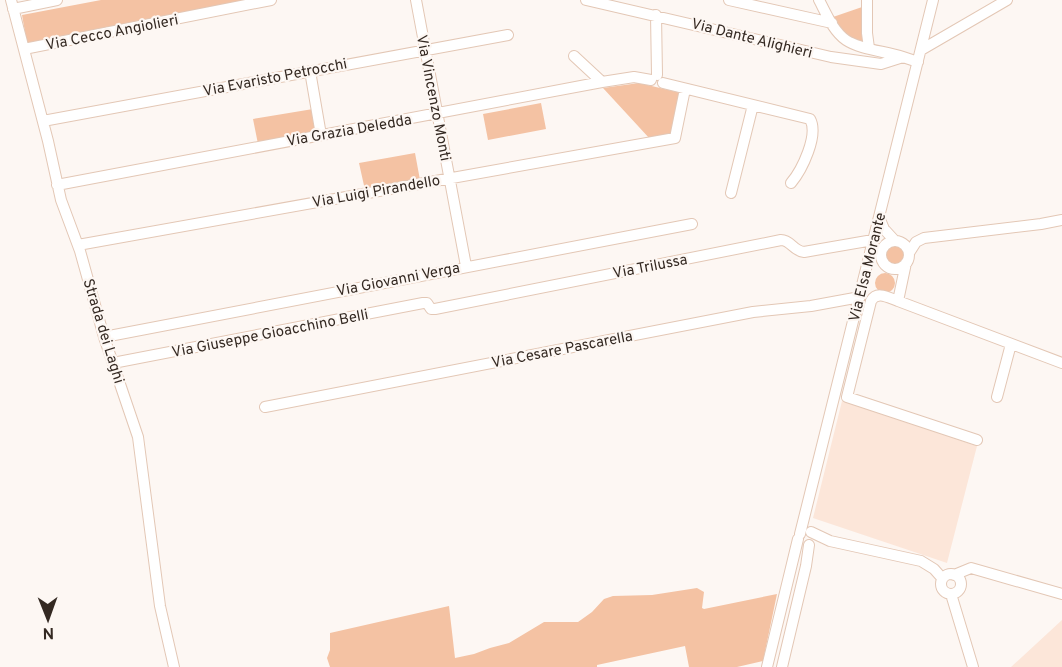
<svg xmlns="http://www.w3.org/2000/svg" width="1062" height="667" viewBox="0 0 1062 667" font-family="Overpass,sans-serif">
<style>
.built{fill:#fce6d9}
.green{fill:#f4c2a3}
.lines{fill:none;stroke-linecap:round;stroke-linejoin:round}
.minor-casing{stroke:#e3c7b5;stroke-width:12}
.minor{stroke:#fff;stroke-width:10}
.labels{text-anchor:middle;stroke-width:4.5;stroke-linejoin:round;paint-order:stroke}
.street-label{font-size:15px;fill:#342922;stroke:#fdf7f3}
</style>
<rect width="100%" height="100%" fill="#fdf7f3"/>
<path class="built" d="M842,401L977,446L947,563L813,518Z
M1062,620V667H1011Z"/>
<path class="green" d="M101,0H252L27,43L22,15Z
M865,6L863,44L847,38L833,17Z
M639,83L681,93L671,135L650,139L603,88Z
M541,103L546,129L488,140L483,114Z
M313,109L317,133L258,144L253,119Z
M415,153L420,180L365,190L359,163Z
M886 255a9 9 0 1 1 18 0a9 9 0 1 1-18 0Z
M875 283a10 10 0 1 1 20 0a10 10 0 1 1-20 0Z
M697,588L704,592L702,608L704,609L777,594L763,661L737,667H689L685,646L597,665V667H330L327,658L330,650V633L449,606L455,658L474,654L490,648L509,643L544,622H578L592,612L604,599L613,596L652,595Z"/>
<g class="lines">
<defs>
<path id="minor" d="M11,0L48,141L61,200L80,251L104,337L138,437L160,606L174,667
M416,0L466,266
M586,0L831,57L881,64L903,57L918,62
M729,0L832,23
M819,0C826,13 833,31 846,40C861,50 885,51 903,57
M867,0V33L869,48
M13,9L57,0
M656,15L657,75
M24,49L271,0
M921,50L1007,0
M574,56L602,82
M310,71L321,135
M663,83L810,119C819,135 802,170 791,183
M43,121L508,35
M57,185L602,82L634,77L651,80
M731,193L753,105
M879,217L884,229L895,241
M881 255a14 14 0 1 1 28 0a14 14 0 1 1-28 0Z
M78,245L675,138L685,89
M909,253L916,242L924,238L1041,224L1062,220
M906,263L898,301C889,298 877,290 871,301L847,397L977,440
M898,301L1062,363
M104,337L692,224
M113,363L423,303H427L431,309H435L781,240C791,240 793,251 804,252L873,240
M997,397L1011,344
M265,407L753,312L811,306L860,297
M811,532L830,541L921,561L934,569L942,578
M800,534L933,0
M941 584a10 10 0 1 1 20 0a10 10 0 1 1-20 0Z
M954,575L971,568L1062,594
M951,594L973,667
M767,667L798,539
M782,667L806,566L809,545"/>
</defs>
<use href="#minor" class="minor-casing"/>
<use href="#minor" class="minor"/>
</g>
<g class="labels">
<g class="street-label">
<text transform="translate(112 32) rotate(-11)" y="5">Via Cecco Angiolieri</text>
<text transform="translate(752 38) rotate(14)" y="5">Via Dante Alighieri</text>
<text transform="translate(275 77) rotate(-11)" y="5">Via Evaristo Petrocchi</text>
<text transform="translate(434 98) rotate(79)" y="5">Via Vincenzo Monti</text>
<text transform="translate(349 130) rotate(-10)" y="5">Via Grazia Deledda</text>
<text transform="translate(376 191) rotate(-10)" y="5">Via Luigi Pirandello</text>
<text transform="translate(650 266) rotate(-11)" y="5">Via Trilussa</text>
<text transform="translate(867 267) rotate(-76)" y="5">Via Elsa Morante</text>
<text transform="translate(398 279) rotate(-11)" y="5">Via Giovanni Verga</text>
<text transform="translate(104 331) rotate(73)" y="5">Strada dei Laghi</text>
<text transform="translate(270 333) rotate(-11)" y="5">Via Giuseppe Gioacchino Belli</text>
<text transform="translate(562 349) rotate(-11)" y="5">Via Cesare Pascarella</text>
</g>
</g>
<g transform="translate(48 619) rotate(179)" stroke="#fdf7f3" stroke-width="4.5" paint-order="stroke">
<path d="M0-4.5L10 22L0 15L-10 22Z" fill="#342922"/>
<text y="-9" font-size="16" font-weight="bold" text-anchor="middle" fill="#342922">N</text>
</g>
</svg>
